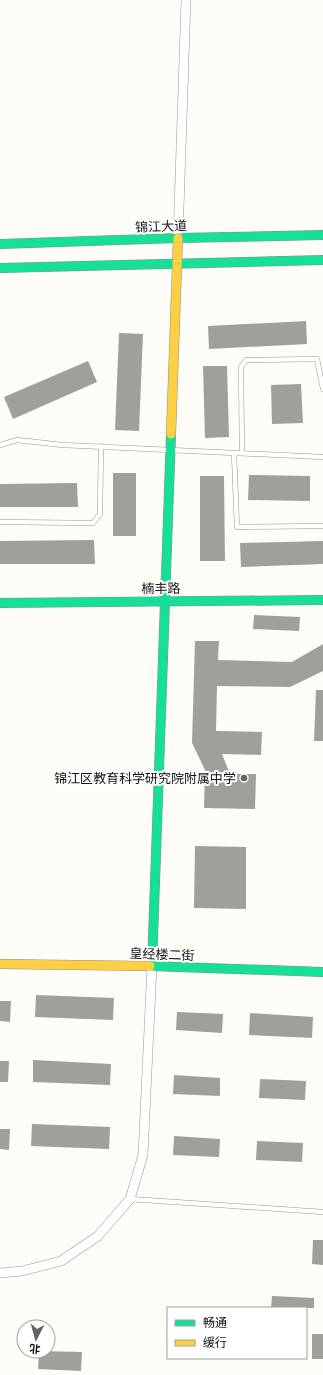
<svg xmlns="http://www.w3.org/2000/svg" width="323" height="1375" viewBox="0 0 323 1375" font-family="'Zilla Slab','Noto Sans SC',serif">
<style>
.building{fill:#a19f9c}
.lines{fill:none;stroke-linecap:round;stroke-linejoin:round}
.lane-casing{stroke:#979795;stroke-width:5.5}
.street-casing{stroke:#979795;stroke-width:10}
.fast-casing{stroke:#8e8d8b;stroke-width:10}
.slow-casing{stroke:#8e8d8b;stroke-width:10}
.lane{stroke:#fffffe;stroke-width:4.5}
.street{stroke:#fffffe;stroke-width:9}
.fast{stroke:#16e098;stroke-width:9}
.slow{stroke:#ffcf43;stroke-width:9}
.poi-dot{fill:#646362;stroke:#fff;stroke-width:1.5}
.labels{text-anchor:middle;stroke-width:4;stroke-linejoin:round;paint-order:stroke}
.street-label{font-size:13px;fill:#111;stroke:#fff}
.poi-label{font-size:13px;fill:#111;stroke:#fff;text-anchor:end}
</style>
<rect width="100%" height="100%" fill="#fdfcf7"/>
<path class="building" d="M306,321L307,344L209,349L208,326Z
M119,333L143,334L139,431L115,430Z
M88,361L97,382L13,419L4,397Z
M203,366H227L229,437L205,438Z
M301,384L303,423L272,424L271,385Z
M113,473H136V536H113Z
M249,475L310,476V501L248,500Z
M200,476H224L225,561H200Z
M77,483L78,507H0V484Z
M94,540L95,564H0V541Z
M323,541V564L241,567L240,543Z
M254,615L300,617L299,631L253,629Z
M195,641H219L218,660L292,662L323,644V671L290,687L217,686L216,731L262,732L261,755L222,754L230,774H256L255,809L204,808L205,770L192,743Z
M316,690H323V741H314Z
M195,846L246,847V909L194,908Z
M36,995L114,998L113,1020L35,1017Z
M0,1001H11L10,1022L0,1021Z
M177,1012L223,1014L222,1033L176,1030Z
M250,1013L313,1017L312,1038L249,1035Z
M33,1060L111,1064L110,1085L33,1082Z
M0,1061H9L8,1082H0Z
M174,1075L220,1078V1096L173,1094Z
M260,1079L306,1081L305,1100L259,1098Z
M32,1124L110,1127L109,1149L31,1146Z
M0,1129H10L9,1150L0,1149Z
M174,1136L220,1139L219,1157L173,1155Z
M257,1141L303,1143L302,1162L256,1160Z
M313,1240H323V1265L312,1264Z
M272,1296L314,1298V1308H271Z
M312,1334H323V1359H312Z
M39,1351L82,1352L81,1371L38,1369Z"/>
<g class="lines">
<defs>
<path id="lane" d="M0,445L17,440L63,445L323,457
M234,453L237,527L323,526
M242,453L241,367L246,360L317,359L323,389
M0,522L93,523L100,514L101,446
M130,1199L323,1212"/>
<path id="street" d="M178,238L186,0
M0,1273L22,1271L61,1261L98,1236L130,1199L143,1155L152,966"/>
<path id="fast" d="M0,244L178,238L323,235
M0,268L323,260
M0,603L323,600
M150,966L323,972
M152,966L171,434"/>
<path id="slow" d="M171,434L178,238
M0,964L150,966"/>
</defs>
<use href="#lane" class="lane-casing"/>
<use href="#street" class="street-casing"/>
<use href="#fast" class="fast-casing"/>
<use href="#slow" class="slow-casing"/>
<use href="#lane" class="lane"/>
<use href="#street" class="street"/>
<use href="#fast" class="fast"/>
<use href="#slow" class="slow"/>
</g>
<circle class="poi-dot" cx="244" cy="778" r="4"/>
<g class="labels">
<g class="street-label">
<text transform="translate(161 226) rotate(-2)" y="5">锦江大道</text>
<text transform="translate(161 588) rotate(-1)" y="5">楠丰路</text>
<text transform="translate(162 954) rotate(2)" y="5">皇经楼二街</text>
</g>
<g class="poi-label">
<text x="236" y="783">锦江区教育科学研究院附属中学</text>
</g>
</g>
<rect x="167" y="1307" width="140" height="52" fill="#ffffff" stroke="#a0a0a0"/>
<rect x="175" y="1320" width="20" height="6" fill="#16e098" stroke="#a0a0a0"/>
<text x="203" y="1327" font-size="12" fill="#111111">畅通</text>
<rect x="175" y="1340" width="20" height="6" fill="#ffcf43" stroke="#a0a0a0"/>
<text x="203" y="1347" font-size="12" fill="#111111">缓行</text>
<g transform="translate(36 1339) rotate(186)"><circle r="19" fill="#ffffff" stroke="#a0a0a0"/>
<path d="M0-3L7 15L0 10L-7 15Z" fill="#646362"/>
<text y="-6" font-size="11" font-weight="bold" text-anchor="middle" fill="#111111">北</text>
</g>
</svg>
